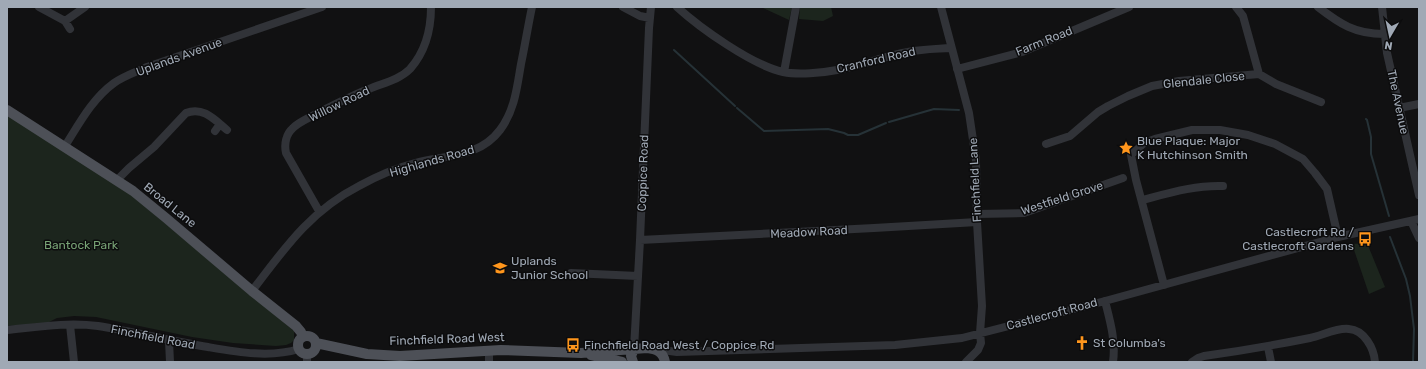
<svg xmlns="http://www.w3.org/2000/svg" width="1426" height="369" viewBox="0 0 1426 369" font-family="Rubik,sans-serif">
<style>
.green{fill:#1c251d}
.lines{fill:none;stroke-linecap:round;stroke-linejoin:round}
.stream{stroke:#263237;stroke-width:2}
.minor{stroke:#313338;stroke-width:8}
.major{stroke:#4d5057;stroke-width:10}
.labels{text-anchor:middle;stroke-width:3;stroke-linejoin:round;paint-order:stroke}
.street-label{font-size:12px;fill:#a0a9b5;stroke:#0c0c0d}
.poi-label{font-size:12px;fill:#a0a9b5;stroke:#0c0c0d;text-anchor:start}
.park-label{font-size:12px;fill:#78a275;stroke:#0c0c0d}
</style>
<rect width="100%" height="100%" fill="#111112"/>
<path class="green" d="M761,7H792L789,20Z
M800,7H831L833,16L823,21L799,19Z
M7,113L117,183L294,331V340L291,343L286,345L276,346L233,343L192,337L96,317L74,316L57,318L47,323L7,326Z
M1367,243L1385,287L1369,294L1352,244Z"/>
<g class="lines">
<path class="stream" d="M674,50L735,106
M737,108L764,131L828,129L844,133L848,135H858L886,123
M1366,119L1367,120L1371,137V154L1389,216
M889,122L934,109L959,110
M1390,237L1406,279L1410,296L1414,329L1413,362"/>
<path class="minor" d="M39,7L65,21L70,29
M623,7L640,16L650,18
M677,7C700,28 752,65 783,72C798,75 822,73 837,70C861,66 884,56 908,52C922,49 936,49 950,48
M941,7L969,113L976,160L977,222L982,306L980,333L981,343L978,350L966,362
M1236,7L1243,16L1259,74
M1318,7C1340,24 1355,34 1384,34
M1382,7L1387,53L1419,195
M65,21L85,7
M957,69L1022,52L1129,7
M784,72L796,7
M1399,108L1419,104
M215,131L220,124
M1046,144L1070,136L1098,112L1108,106L1128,96L1152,86L1179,81L1259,74L1276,84L1321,102
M65,146C79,124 92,99 114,83C124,76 136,72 147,67L322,7
M117,180L129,168L154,147L186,113C203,106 215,120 227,130
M1142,200C1169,193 1195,185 1223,186
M319,211L286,153C284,144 286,134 293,128C299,122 307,119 314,115C332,106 350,96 369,89C383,83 399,80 410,69C426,51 431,30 431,7
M977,214L1024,213L1123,178
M1411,221L1419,238
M640,240L874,228L977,222
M571,273L638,276
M1164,285L1136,180L1131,155L1144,143L1155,139L1192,130H1220L1248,135L1275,144L1303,159L1315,173L1327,189L1338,237
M252,291C284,249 310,211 359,186C377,176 396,168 415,163C446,155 479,158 500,130C515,110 517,87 521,64C525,45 528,26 532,7
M1105,301C1110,321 1116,341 1113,362
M70,325L74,362
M7,330C37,327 68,322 98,326C135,332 171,341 208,347C237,352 270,358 299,349
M169,341L170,362
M1268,347L1271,362
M634,349L640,240L649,28L651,7
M655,349L677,352L895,345L962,338L1105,301L1338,237L1419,219
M307,354V362
M489,362V351
M1192,362L1198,358L1204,356C1240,351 1275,345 1310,338C1321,336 1338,327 1349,329C1364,330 1374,348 1375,362"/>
<path class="major" d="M7,110L133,191L166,218L252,291L296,326L301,332L303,337
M298 345a9 9 0 1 1 18 0a9 9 0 1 1-18 0Z
M316,343L367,354L400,356L501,350L581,353L647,348C657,349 663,352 665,362
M591,355L622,362
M633,362L631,356L634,349"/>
</g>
<defs>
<symbol id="sight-bare" viewBox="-9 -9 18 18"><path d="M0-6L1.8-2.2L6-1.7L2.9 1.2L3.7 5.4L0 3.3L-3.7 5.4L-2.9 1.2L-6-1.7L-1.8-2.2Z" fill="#ff961c" stroke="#0c0c0d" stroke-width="2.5" paint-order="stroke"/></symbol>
<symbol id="bus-bare" viewBox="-9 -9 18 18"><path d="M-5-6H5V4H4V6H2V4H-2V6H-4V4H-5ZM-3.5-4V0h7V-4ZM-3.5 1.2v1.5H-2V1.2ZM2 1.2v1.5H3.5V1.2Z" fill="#ff961c" stroke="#0c0c0d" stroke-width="2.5" paint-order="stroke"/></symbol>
<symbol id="school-bare" viewBox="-9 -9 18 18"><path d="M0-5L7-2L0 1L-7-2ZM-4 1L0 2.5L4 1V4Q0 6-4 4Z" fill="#ff961c" stroke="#0c0c0d" stroke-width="2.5" paint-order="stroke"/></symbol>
<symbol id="church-bare" viewBox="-9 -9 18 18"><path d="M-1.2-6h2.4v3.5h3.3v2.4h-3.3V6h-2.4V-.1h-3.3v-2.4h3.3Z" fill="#ff961c" stroke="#0c0c0d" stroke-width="2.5" paint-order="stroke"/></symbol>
</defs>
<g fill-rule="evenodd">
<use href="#sight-bare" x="1116" y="138" width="20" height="20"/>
<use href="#bus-bare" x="1355" y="229" width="20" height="20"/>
<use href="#school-bare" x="490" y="258" width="20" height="20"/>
<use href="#church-bare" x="1072" y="333" width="20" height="20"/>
<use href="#bus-bare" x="563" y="335" width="20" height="20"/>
</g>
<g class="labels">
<g class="street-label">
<text transform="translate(1044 41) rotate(-22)" y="4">Farm Road</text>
<text transform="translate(179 57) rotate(-20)" y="4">Uplands Avenue</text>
<text transform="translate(876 60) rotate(-13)" y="4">Cranford Road</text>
<text transform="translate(1204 80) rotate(-6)" y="4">Glendale Close</text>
<text transform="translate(1398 102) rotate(78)" y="4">The Avenue</text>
<text transform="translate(339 104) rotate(-26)" y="4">Willow Road</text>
<text transform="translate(432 161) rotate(-16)" y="4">Highlands Road</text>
<text transform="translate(643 173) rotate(-88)" y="4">Coppice Road</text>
<text transform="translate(975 180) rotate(-93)" y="4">Finchfield Lane</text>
<text transform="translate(1062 198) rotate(-18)" y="4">Westfield Grove</text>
<text transform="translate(170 205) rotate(39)" y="4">Broad Lane</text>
<text transform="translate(809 232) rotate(-3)" y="4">Meadow Road</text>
<text transform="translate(1052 314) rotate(-15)" y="4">Castlecroft Road</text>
<text transform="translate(153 337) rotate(11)" y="4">Finchfield Road</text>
<text transform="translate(447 339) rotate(-2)" y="4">Finchfield Road West</text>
</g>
<g class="poi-label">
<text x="1137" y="145">Blue Plaque: Major<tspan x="1137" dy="14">K Hutchinson Smith</tspan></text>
<text x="1354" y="236" text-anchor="end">Castlecroft Rd /<tspan x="1354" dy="14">Castlecroft Gardens</tspan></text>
<text x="511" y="265">Uplands<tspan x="511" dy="14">Junior School</tspan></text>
<text x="1093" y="347">St Columba's</text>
<text x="584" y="349">Finchfield Road West / Coppice Rd</text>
</g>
<g class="park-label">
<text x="81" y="249">Bantock Park</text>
</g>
</g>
<rect width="1426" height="369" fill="none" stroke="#a0a9b5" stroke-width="16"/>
<g transform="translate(1390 36) rotate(189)" stroke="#0c0c0d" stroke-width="3" paint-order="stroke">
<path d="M0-3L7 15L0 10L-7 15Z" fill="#a0a9b5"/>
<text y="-6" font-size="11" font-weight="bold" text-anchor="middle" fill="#a0a9b5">N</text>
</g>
</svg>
